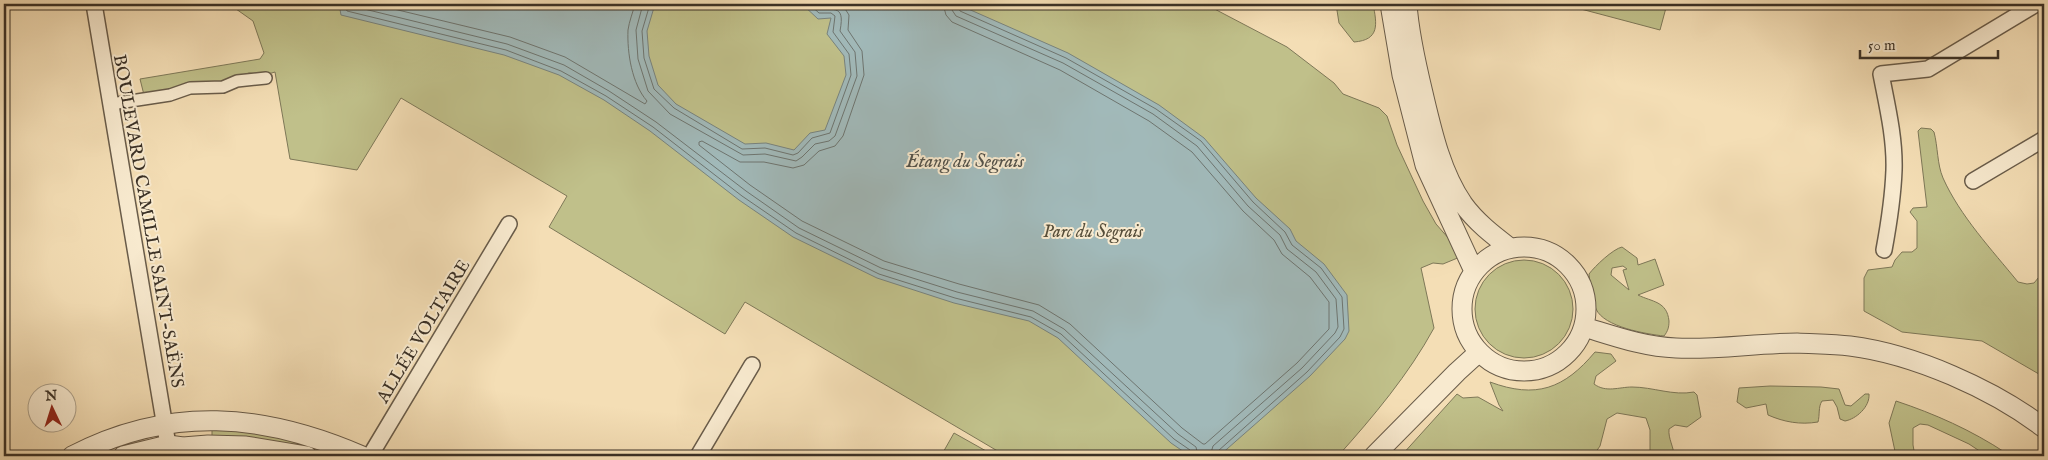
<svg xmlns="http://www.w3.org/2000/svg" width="2048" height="460" viewBox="0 0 2048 460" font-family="'IM FELL English',serif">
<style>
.green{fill:#c0c08a;stroke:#7e7858;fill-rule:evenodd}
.water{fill:#a1b9b9;stroke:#78837e}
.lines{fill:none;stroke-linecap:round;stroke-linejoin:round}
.shore{stroke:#6e7570;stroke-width:1}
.pedestrian-casing{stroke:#695c4a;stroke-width:14}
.minor-casing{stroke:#695c4a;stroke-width:18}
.tertiary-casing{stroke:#695c4a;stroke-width:21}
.pedestrian{stroke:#f8eacf;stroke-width:11}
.minor{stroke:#f8eacf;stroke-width:15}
.tertiary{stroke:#f8eacf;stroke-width:19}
.labels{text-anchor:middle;stroke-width:4;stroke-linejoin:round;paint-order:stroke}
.street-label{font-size:18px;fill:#3b3126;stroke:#f8eacf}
.park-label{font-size:18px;font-style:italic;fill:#564e3a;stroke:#f8eacf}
.water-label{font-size:19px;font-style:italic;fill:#54534b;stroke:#f8eacf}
</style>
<rect width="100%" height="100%" fill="#f4deb5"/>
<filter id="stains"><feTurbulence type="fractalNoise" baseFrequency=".004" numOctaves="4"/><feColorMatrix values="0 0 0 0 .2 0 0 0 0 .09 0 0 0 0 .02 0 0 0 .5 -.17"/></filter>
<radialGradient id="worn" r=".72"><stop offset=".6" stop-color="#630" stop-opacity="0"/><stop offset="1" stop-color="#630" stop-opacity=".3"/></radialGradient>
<path class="green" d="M229,4H1205L1287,47L1334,83L1343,94L1379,108L1387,116L1397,145L1423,201L1436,224L1457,248L1460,257L1443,264L1433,263L1421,268L1434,328C1409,374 1373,417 1338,456H1006L745,302L725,334L549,227L567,196L401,98L357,170L290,159L275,72L265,75L249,73L215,84L186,83L159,94L144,95L140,79L260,59L264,53L253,21Z
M1336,4H1373C1377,24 1380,40 1354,42L1339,23Z
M1562,4H1667L1660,30Z
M1921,128L1931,129L1934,132C1938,147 1937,164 1943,178C1960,216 1992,250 2018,282L2027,284L2034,283L2044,271V377L1982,341L1902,332L1864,311V278L1868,270L1892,267L1895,260L1902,252H1912L1917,248V221L1910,212L1913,208L1927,207L1918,131Z
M1622,247L1637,258L1638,265L1655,259L1664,285L1638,295C1652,302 1667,301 1669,321C1669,327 1668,331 1664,336C1646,334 1604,327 1596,309C1592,299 1590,285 1589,274C1595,266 1613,249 1622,247ZM1623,266L1627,269L1623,270L1629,290L1611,275L1612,268Z
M1475 309a49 49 0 1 1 98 0a49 49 0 1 1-98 0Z
M1595,352L1611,354L1616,361L1596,376L1594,384C1606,393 1619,387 1632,387C1653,387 1673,396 1694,392L1697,395L1701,417L1687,427L1675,425L1669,429C1668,439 1674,447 1674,456H1650V430L1646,418L1617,413L1607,419L1600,446L1593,456H1401L1457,394L1463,398L1478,397L1503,411L1499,405L1490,382C1536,399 1564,389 1595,352Z
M1770,386L1821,387L1839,389L1845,405L1851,406L1865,394H1869C1870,407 1856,419 1845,421L1840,419L1837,407L1833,400L1822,401C1818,407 1820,415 1818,422C1800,425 1784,422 1768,415L1766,404L1746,408L1737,402L1739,388Z
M1896,401C1935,414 1971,430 2006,453L2005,456H1987L1969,444L1928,425L1920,424L1913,428V445L1915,456H1896L1889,423Z
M212,428L261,431L305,445L212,440Z
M954,433L995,456H941Z"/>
<path class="water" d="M339,4H655L647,31L649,56L658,85L676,104L745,144L766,143L794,150L810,133L825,130L846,75L844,56L827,34L831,18L818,19L802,4H957L1068,53L1159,105L1204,138L1256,198L1290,229L1296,241L1324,264L1347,295L1349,331L1345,339L1310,376L1219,456H1190L1171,443L1058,338L1029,321L954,303L877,278L793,237L739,200L650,131L604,100L559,75L504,55L341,15Z"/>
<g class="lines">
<path class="shore" d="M344,4L347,11L506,50L561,71L606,96L653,127L742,196L796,233L879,274L955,298L1031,317L1061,334L1174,439L1190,450L1192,456
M350,4L352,6L507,44L564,65L609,91L656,122L746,191L799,228L881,268L957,292L1033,311L1064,329L1178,434L1196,447L1198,456
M373,4L510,37L565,57L645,104L647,101C632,84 627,53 628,30C629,22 633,12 635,4
M643,4L636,30L638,59L648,91L670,114L743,155L765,154L796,161L802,157L815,144L829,141L835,136L857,76L855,52L840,31C846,0 830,15 818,4
M650,4L642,31L644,58L654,89L674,108L742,149L765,148L793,155L798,153L812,138L830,133L851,75L849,54L833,32L835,16L831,13H819L809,4
M842,4L849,15L848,30L862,51L864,75L843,136L835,146L819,151L804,165L793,168L764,162H740L702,141L699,142V145L750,185L802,221L884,261L959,284L1039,305L1070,324L1182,428L1203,444H1205L1297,363L1329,329V302L1310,277L1282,254L1274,240L1243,211L1192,152L1149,121L1060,70L952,22L946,15L943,4
M951,4L952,10L956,16L1063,63L1153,114L1197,146L1248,206L1280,235L1287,249L1316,272L1336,299L1338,327L1335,333L1302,368L1213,446L1210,456
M957,4L960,11L1066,58L1156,109L1201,141L1253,202L1285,232L1292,245L1321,268L1342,297L1344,329L1340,337L1307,372L1218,451L1216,456"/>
<defs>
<path id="pedestrian" d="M111,104L170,95L190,88L223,87L237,81L266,78"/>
<path id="minor" d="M94,4L168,445
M1973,181L2044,139
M1884,250C1889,223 1893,197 1894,170C1895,138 1887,105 1881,74L1928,69L2036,4
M370,456L509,224
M698,456L752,365"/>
<path id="tertiary" d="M1390,4L1402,75L1425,165L1474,271
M1407,4C1409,34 1416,64 1423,93C1432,131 1441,172 1463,204C1476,222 1493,235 1510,248
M1462 309a62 62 0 1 1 124 0a62 62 0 1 1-124 0Z
M1584,327C1614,336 1644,347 1676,348C1716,350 1757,343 1797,343C1815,344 1833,344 1850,346C1914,354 1993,389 2044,428
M72,456C170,405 263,413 362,456
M123,456L168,445L183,447L208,445L246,446L307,456
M1374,456L1457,372L1479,352"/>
</defs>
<use href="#pedestrian" class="pedestrian-casing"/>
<use href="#minor" class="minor-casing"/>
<use href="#tertiary" class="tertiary-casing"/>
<use href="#pedestrian" class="pedestrian"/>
<use href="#minor" class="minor"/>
<use href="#tertiary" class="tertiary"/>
</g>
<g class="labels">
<g class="street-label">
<text transform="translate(149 221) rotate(80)" y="6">BOULEVARD CAMILLE SAINT-SAËNS</text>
<text transform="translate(423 331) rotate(-59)" y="6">ALLÉE VOLTAIRE</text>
</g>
<g class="park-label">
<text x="1093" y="237">Parc du Segrais</text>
</g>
<g class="water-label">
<text x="965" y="167">Étang du Segrais</text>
</g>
</g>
<rect width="2048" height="460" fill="none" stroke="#f4deb5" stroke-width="20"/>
<rect x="5" y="5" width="2038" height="450" fill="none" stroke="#3b3126" stroke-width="2.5"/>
<rect x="10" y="10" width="2028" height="440" fill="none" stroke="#3b3126"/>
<g transform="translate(52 408) rotate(356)"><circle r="24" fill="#f8eacf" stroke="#aca08b"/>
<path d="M0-4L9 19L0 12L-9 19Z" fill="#8f2418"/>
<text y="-8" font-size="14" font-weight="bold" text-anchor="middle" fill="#3b3126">N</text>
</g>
<path d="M1860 50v8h138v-8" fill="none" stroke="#3b3126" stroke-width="2.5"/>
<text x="1868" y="50" font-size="15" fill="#3b3126" stroke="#f8eacf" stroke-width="4" paint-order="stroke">50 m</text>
<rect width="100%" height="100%" filter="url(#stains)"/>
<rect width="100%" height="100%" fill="url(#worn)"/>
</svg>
